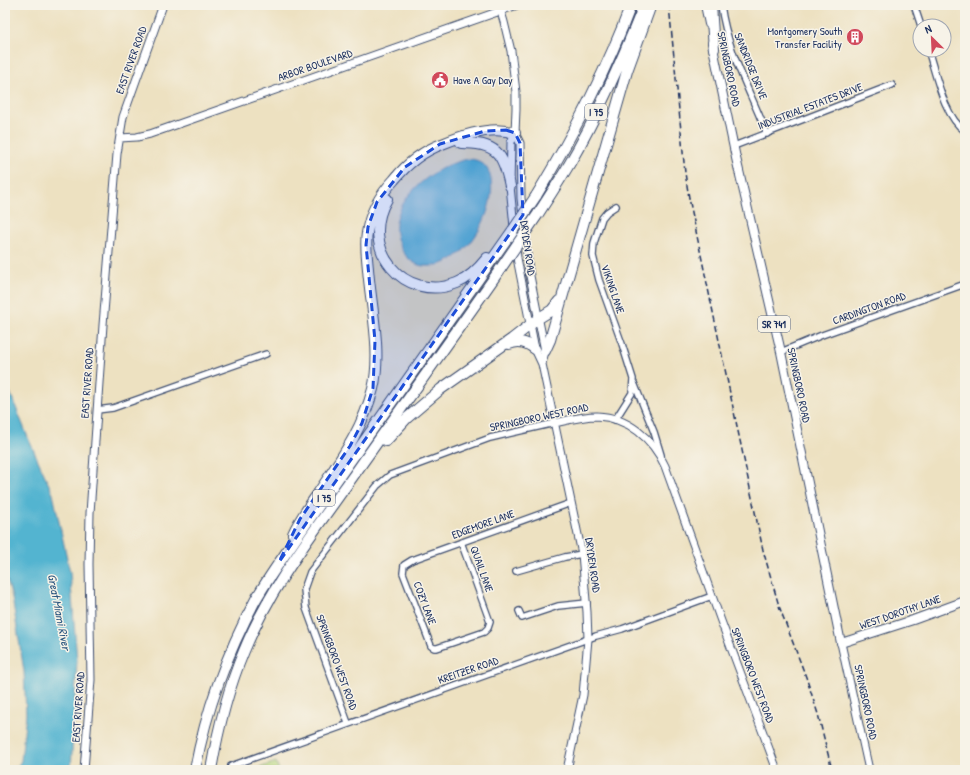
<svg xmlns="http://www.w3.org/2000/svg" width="970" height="775" viewBox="0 0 970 775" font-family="'Patrick Hand',sans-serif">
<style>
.green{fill:#b5d57c;stroke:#68826d}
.water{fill:#52b4d0;stroke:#367297}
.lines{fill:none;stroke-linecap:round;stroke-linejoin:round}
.street-casing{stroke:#3a4a6d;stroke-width:8}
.secondary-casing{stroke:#3a4a6d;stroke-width:9}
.primary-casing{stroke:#3a4a6d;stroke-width:10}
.highway-casing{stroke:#3a4a6d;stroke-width:12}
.street{stroke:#fff;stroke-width:5.5}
.secondary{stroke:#fff;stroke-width:7}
.primary{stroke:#fff;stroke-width:8}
.highway{stroke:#fff;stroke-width:10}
.rail{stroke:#1b2f5e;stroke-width:1.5;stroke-dasharray:6 3;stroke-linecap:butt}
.highway-bridge-casing{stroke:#3a4a6d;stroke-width:12;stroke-linecap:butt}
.highway-bridge{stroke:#fff;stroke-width:10}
.marked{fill:#1d4ed8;fill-opacity:0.2;stroke:#1d4ed8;stroke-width:3;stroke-dasharray:8 5;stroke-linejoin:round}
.labels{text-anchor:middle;stroke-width:3;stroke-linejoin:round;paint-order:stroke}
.shield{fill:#f7f3e8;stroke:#5d6a87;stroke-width:1}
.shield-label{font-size:10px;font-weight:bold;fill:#1b2f5e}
.poi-label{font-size:11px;fill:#1b2f5e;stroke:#f7f3e8;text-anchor:end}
.street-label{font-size:11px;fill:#1b2f5e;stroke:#f7f3e8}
.water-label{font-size:12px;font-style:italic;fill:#2c5780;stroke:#f7f3e8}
</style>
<rect width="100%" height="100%" fill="#f7f3e8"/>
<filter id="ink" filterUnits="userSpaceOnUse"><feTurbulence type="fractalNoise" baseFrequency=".025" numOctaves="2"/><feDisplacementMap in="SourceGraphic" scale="8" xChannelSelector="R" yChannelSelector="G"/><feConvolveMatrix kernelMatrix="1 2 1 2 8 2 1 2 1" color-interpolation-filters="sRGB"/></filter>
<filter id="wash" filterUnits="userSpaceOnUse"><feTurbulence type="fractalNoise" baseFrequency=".012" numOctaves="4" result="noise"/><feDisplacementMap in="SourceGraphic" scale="16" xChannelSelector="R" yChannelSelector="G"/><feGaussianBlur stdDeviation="0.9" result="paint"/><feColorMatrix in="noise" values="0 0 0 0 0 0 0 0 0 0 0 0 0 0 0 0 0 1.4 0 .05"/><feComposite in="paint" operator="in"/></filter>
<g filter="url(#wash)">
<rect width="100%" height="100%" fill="#ede1c1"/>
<path class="green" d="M276,762L279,770H254Z"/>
<path class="water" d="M469,159C517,160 482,270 425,266C416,266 409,260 403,252C376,211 430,165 469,159Z
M5,380L29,440L53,494L70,572L77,660L71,770H15L21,761L26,714L24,671L12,597L5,573Z"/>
</g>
<g filter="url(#ink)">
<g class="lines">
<defs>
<path id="street" d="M721,5C727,51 750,91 767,134
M914,5L921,26
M928,50C936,74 944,117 965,131
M734,146L892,85
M781,352L822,335L965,284
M634,383L654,432L661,455
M97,410L113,408L266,354
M615,420L632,393L633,379L622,344L599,280L593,256L594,243L602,218L607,212L616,206
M461,542L490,622L488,628L484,632L437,648H434L431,646L403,573L404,565L412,560L571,503
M516,571L565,557L582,554
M519,611L522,618L558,606L587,603
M348,723L306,608L304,589L310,572L377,486L390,475L490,438L555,423
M231,766L596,636L622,629L712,596"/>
<path id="secondary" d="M499,5L504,22L511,51L516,92V109L515,133L511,142L510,186L517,258L535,349L542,364L582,554L587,612L588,639L583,695L567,770
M515,133L520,143L521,198L529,271L545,351L542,364
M120,138L137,137L150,134L517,5
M555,423C568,420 583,416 597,416C628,417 653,439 665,466L721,621L777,770
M841,643L869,770
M84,770L91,680L89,564L90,513L103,325L117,154L123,117L163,5"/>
<path id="primary" d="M705,5L709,24
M712,43L736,158L781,352L841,643L913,620L965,601"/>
<path id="highway" d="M711,5L714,49
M461,143C496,143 503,152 510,186
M536,196C573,135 606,72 631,5
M387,199C358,248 404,304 457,283C470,278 479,268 487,258
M538,214C549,197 560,180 570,163C599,113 623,58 644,5
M509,344C519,340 526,342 535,349
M545,351L550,340L627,71L651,5
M386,441L407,418L441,389L512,339L539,318L552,310L559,301
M293,534C299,520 308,508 317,495C340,460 362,431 373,389C382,352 371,307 368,269C367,257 365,245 367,233C370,212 380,195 394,180C406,165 423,151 442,144C463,135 492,125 515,133
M195,770C206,710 227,653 256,599C272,571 292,545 310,518L513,230
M211,770C218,729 228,689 244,651C272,583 319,525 361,465C408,399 455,334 501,268"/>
</defs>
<use href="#street" class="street-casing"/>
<use href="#secondary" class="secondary-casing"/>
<use href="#primary" class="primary-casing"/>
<use href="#highway" class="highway-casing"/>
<use href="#street" class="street"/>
<use href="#secondary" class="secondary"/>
<use href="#primary" class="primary"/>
<use href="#highway" class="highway"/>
<path class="rail" d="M669,5L685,173L689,198L763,550L779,606L806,677L818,714L832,770"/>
<defs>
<path id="highway-bridge" d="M513,230L536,196
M501,268L538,214"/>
</defs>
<use href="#highway-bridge" class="highway-bridge-casing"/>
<use href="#highway-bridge" class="highway-bridge"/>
</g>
</g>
<path class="marked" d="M506,130L515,133L520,143L523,215L279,562L300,519L350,446L362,423L373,388L375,341L366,245L368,227L377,202L405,167L440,144L485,131Z"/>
<defs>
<symbol id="building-disc" viewBox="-11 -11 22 22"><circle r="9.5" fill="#d1495b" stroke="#f7f3e8"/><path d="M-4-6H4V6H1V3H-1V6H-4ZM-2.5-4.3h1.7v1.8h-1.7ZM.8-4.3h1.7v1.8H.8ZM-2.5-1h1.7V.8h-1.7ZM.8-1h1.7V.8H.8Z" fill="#fff"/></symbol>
<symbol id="civic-disc" viewBox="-11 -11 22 22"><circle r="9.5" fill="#d1495b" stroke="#f7f3e8"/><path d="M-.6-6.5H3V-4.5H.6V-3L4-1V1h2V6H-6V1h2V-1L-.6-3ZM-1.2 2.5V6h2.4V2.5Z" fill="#fff"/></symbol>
</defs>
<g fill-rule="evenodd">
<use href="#building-disc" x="845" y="27" width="20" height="20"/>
<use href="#civic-disc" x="430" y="70" width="20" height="20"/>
</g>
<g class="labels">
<g class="shield">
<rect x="585" y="104" width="22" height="16" rx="3"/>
<rect x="758" y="316" width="32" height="16" rx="3"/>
<rect x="313" y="490" width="22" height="16" rx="3"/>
</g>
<g class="shield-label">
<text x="596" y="116">I 75</text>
<text x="774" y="328">SR 741</text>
<text x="324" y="502">I 75</text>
</g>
<g class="poi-label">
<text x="842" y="35">Montgomery South<tspan x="842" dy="13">Transfer Facility</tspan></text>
<text x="453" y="84" text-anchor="start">Have A Gay Day</text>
</g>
<g class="street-label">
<text transform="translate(131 60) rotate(-70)" y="4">EAST RIVER ROAD</text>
<text transform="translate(315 65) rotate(-19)" y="4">ARBOR BOULEVARD</text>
<text transform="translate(751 66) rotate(68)" y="4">SANDRIDGE DRIVE</text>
<text transform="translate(729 69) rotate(78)" y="4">SPRINGBORO ROAD</text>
<text transform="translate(810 106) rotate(-21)" y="4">INDUSTRIAL ESTATES DRIVE</text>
<text transform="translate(528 248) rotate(82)" y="4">DRYDEN ROAD</text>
<text transform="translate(613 289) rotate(71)" y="4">VIKING LANE</text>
<text transform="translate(869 308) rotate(-20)" y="4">CARDINGTON ROAD</text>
<text transform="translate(87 383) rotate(-86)" y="4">EAST RIVER ROAD</text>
<text transform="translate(799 385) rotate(78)" y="4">SPRINGBORO ROAD</text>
<text transform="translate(539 417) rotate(-12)" y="4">SPRINGBORO WEST ROAD</text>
<text transform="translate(483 524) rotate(-20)" y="4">EDGEMORE LANE</text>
<text transform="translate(593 565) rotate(82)" y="4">DRYDEN ROAD</text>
<text transform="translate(482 569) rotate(70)" y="4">QUAIL LANE</text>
<text transform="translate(425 603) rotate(69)" y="4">COZY LANE</text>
<text transform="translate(900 612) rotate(-19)" y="4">WEST DOROTHY LANE</text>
<text transform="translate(337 662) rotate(70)" y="4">SPRINGBORO WEST ROAD</text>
<text transform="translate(468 670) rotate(-19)" y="4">KREITZER ROAD</text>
<text transform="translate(753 675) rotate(69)" y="4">SPRINGBORO WEST ROAD</text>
<text transform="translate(866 702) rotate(78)" y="4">SPRINGBORO ROAD</text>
<text transform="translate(78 707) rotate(-86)" y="4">EAST RIVER ROAD</text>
</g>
<g class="water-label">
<text transform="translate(59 612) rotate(79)" y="4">Great Miami River</text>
</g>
</g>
<rect width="970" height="775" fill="none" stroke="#f7f3e8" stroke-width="20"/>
<g transform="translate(932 38) rotate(336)"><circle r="19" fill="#f7f3e8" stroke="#9fa5b1"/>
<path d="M0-3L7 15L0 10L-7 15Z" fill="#d1495b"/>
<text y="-6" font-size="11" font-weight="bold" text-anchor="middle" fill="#1b2f5e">N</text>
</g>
</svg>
